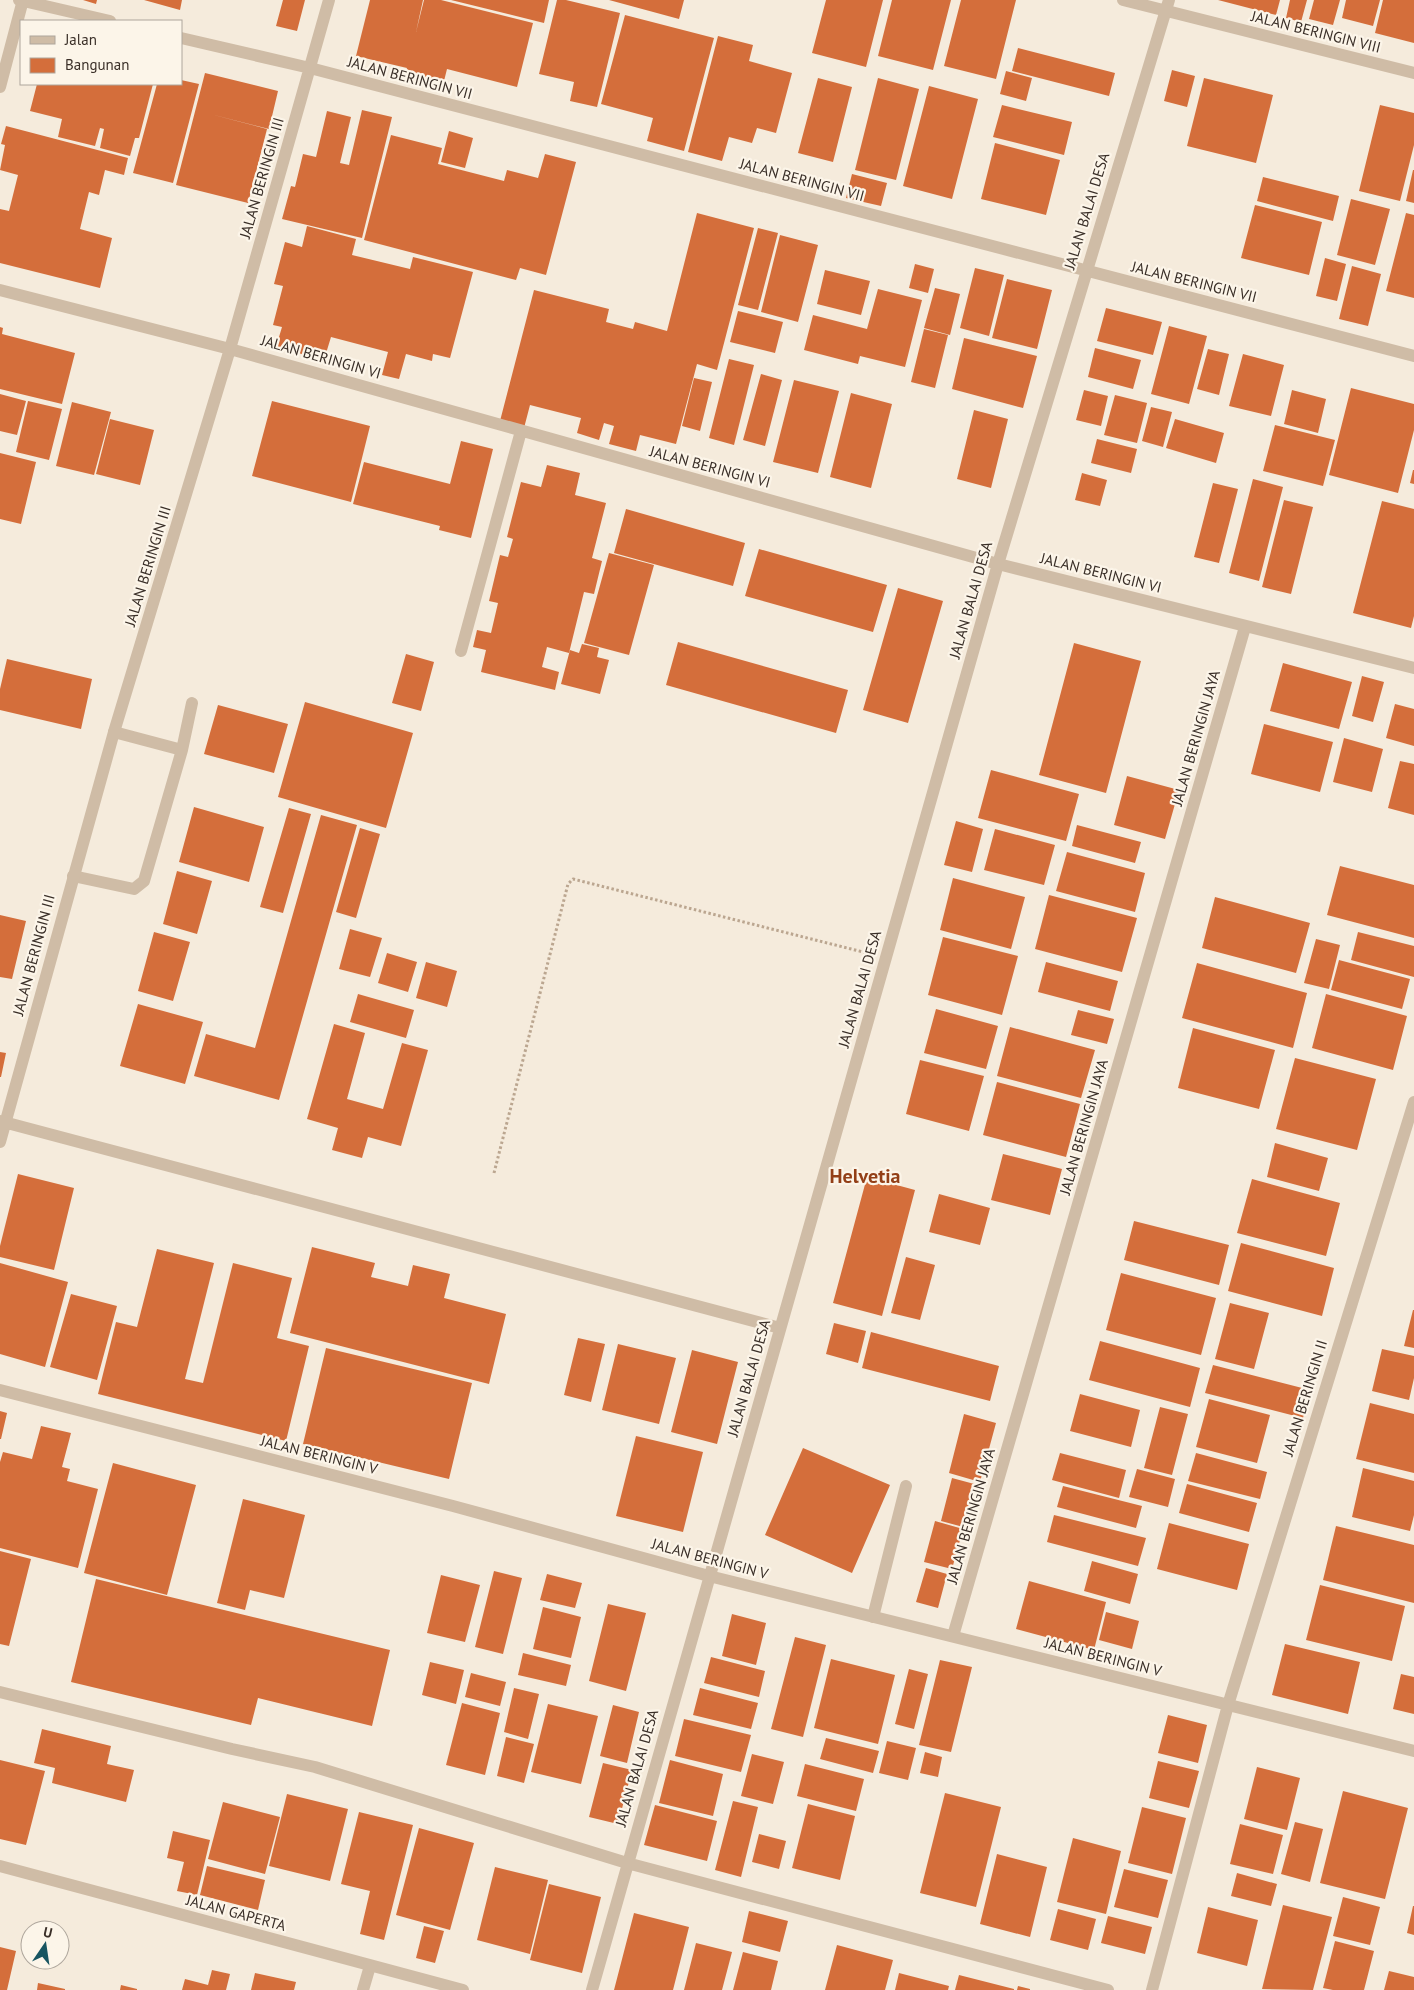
<svg xmlns="http://www.w3.org/2000/svg" width="1414" height="1990" viewBox="0 0 1414 1990" font-family="'PT Sans',sans-serif">
<style>
.building{fill:#d46e3b}
.lines{fill:none;stroke-linecap:round;stroke-linejoin:round}
.path{stroke:#bba690;stroke-width:3;stroke-dasharray:2.5 2.5;stroke-linecap:butt}
.service{stroke:#cfbca6;stroke-width:12}
.minor{stroke:#cfbca6;stroke-width:12}
.tertiary{stroke:#cfbca6;stroke-width:12}
.labels{text-anchor:middle;stroke-width:4.5;stroke-linejoin:round;paint-order:stroke}
.street-label{font-size:15px;fill:#3a2f28;stroke:#fcf5e9}
.district-label{font-size:20px;font-weight:bold;fill:#933f17;stroke:#fcf5e9}
</style>
<rect width="100%" height="100%" fill="#f5ebdc"/>
<path class="building" d="M83,0H97L96,4Z
M144,0H182L180,10Z
M283,0H305L297,31L276,26Z
M370,0H423L416,32L424,0H441L533,23L517,87L447,69L442,89L404,79L407,68L356,56Z
M451,0H549L544,23Z
M557,0H566L620,13L597,107L570,101L574,82L539,74Z
M609,0H684L679,19Z
M826,0H883L866,67L812,53Z
M892,0H951L933,70L878,56Z
M961,0H1016L996,79L944,66Z
M1218,0H1280L1276,15Z
M1290,0H1307L1301,22L1286,18Z
M1314,0H1340L1333,25L1309,19Z
M1346,0H1380L1373,26L1342,18Z
M1383,0H1414V43L1375,33Z
M625,15L714,38L684,151L647,141L653,118L601,104Z
M718,36L753,45L749,61L792,73L776,133L757,128L752,143L729,137L722,161L688,152Z
M1018,48L1115,73L1109,96L1012,71Z
M1172,70L1195,76L1187,107L1164,101Z
M1006,71L1032,78L1026,101L1000,94Z
M205,73L278,91L269,129L210,114L267,129L248,203L176,185Z
M818,78L852,87L833,162L798,153Z
M878,78L919,89L896,180L855,170Z
M1204,78L1273,95L1256,163L1187,146Z
M181,80L199,84L173,183L133,173L157,84H181Z
M37,84H153L139,138H135L130,156L100,148L104,129L100,128L95,146L58,137L62,119L30,111Z
M929,86L978,99L952,199L903,186Z
M1002,105L1072,122L1064,155L993,137Z
M1380,105L1414,113V145L1400,201L1359,191Z
M362,110L392,117L362,238L282,219L291,186L295,187L303,154L316,157L327,111L351,117L340,163L349,165Z
M6,126L128,158L124,175L105,170L99,195L89,192L80,229L112,238L100,288L0,263V209L9,211L18,175L0,170L5,145L1,144Z
M449,131L473,138L465,168L441,162Z
M391,135L442,148L438,164L504,181L507,170L538,178L545,154L576,162L546,275L520,268L516,280L364,240Z
M995,143L1060,160L1046,215L981,199Z
M1413,170H1414V203L1406,201Z
M852,174L887,183L881,206L846,198Z
M1263,177L1339,196L1333,221L1257,201Z
M1351,199L1390,209L1375,265L1337,255Z
M1255,205L1322,222L1309,275L1241,258Z
M697,213L754,228L717,370L697,364L676,444L640,435L636,451L609,444L614,426L604,423L599,440L577,433L581,418L530,405L524,428L500,421L534,290L609,309L606,322L633,329L635,322L667,331Z
M1406,213L1414,215V298L1386,291Z
M307,226L356,239L352,255L410,269L413,257L473,272L450,358L433,354L432,361L406,354L399,379L382,375L388,352L331,337L324,360L276,347L282,327L273,325L283,286L274,284L285,242L302,247Z
M758,228L778,233L758,310L738,305Z
M780,235L818,245L798,322L761,312Z
M1325,258L1346,264L1337,301L1316,296Z
M915,264L934,269L928,293L909,288Z
M1352,266L1381,274L1368,326L1339,319Z
M975,268L1004,275L989,336L960,328Z
M825,270L870,281L861,315L817,304Z
M1007,279L1052,290L1037,349L992,338Z
M935,288L960,294L950,335L924,328Z
M878,289L922,300L905,367L860,356L858,364L804,350L813,315L867,329Z
M1106,308L1162,322L1153,355L1097,341Z
M738,311L783,322L775,353L730,342Z
M1169,326L1207,336L1189,404L1151,394Z
M0,327L3,328L2,334L75,353L62,404L0,389Z
M924,329L948,335L935,388L911,382Z
M964,338L1037,356L1023,408L952,389Z
M1095,348L1141,360L1133,389L1088,377Z
M1208,349L1229,354L1219,395L1197,389Z
M1243,354L1284,365L1271,416L1229,406Z
M729,359L754,365L734,445L709,438Z
M761,374L782,380L765,446L743,440Z
M694,378L712,382L700,431L682,426Z
M794,380L839,391L818,473L773,462Z
M1351,388L1414,404V430L1398,493L1329,475Z
M1084,390L1108,396L1101,426L1076,420Z
M1292,390L1326,399L1318,433L1284,424Z
M851,393L892,404L871,488L830,477Z
M0,394L26,401L17,435L0,431Z
M1115,395L1147,403L1137,443L1104,435Z
M28,401L62,409L49,460L16,452Z
M272,401L370,426L351,502L252,476Z
M72,402L111,412L94,475L56,466Z
M1151,407L1172,412L1163,447L1142,441Z
M974,410L1008,419L991,488L957,479Z
M110,419L154,430L140,485L96,474Z
M1175,419L1224,433L1216,463L1166,448Z
M1275,425L1335,440L1323,486L1263,471Z
M1097,439L1137,449L1131,473L1091,463Z
M461,441L493,449L471,538L439,530L440,526L353,504L364,462L450,484Z
M0,453L36,462L21,524L0,519Z
M547,465L580,473L575,495L606,503L592,558L602,561L594,594L584,592L569,653L547,647L542,667L559,672L555,690L481,672L486,650L473,647L477,630L491,633L498,603L489,601L500,555L508,557L513,539L507,537L521,482L541,487Z
M1413,470H1414V484L1410,483Z
M1082,473L1107,480L1100,506L1075,500Z
M1253,479L1283,487L1259,581L1229,573Z
M1213,483L1238,489L1219,563L1194,557Z
M1284,500L1313,507L1291,594L1262,587Z
M1382,501L1414,509V616L1411,628L1353,613Z
M626,509L745,543L733,586L614,553Z
M759,549L887,585L873,632L745,596Z
M609,553L654,565L629,655L584,643Z
M898,588L943,601L908,723L863,710Z
M678,642L848,690L836,733L666,685Z
M1074,643L1141,661L1106,793L1039,775Z
M582,644L599,648L597,657L609,660L600,694L561,684L570,650L579,653Z
M406,654L434,662L421,711L392,703Z
M7,659L92,679L81,729L0,710V689Z
M1283,663L1352,682L1339,729L1270,711Z
M1362,676L1384,682L1373,722L1352,716Z
M305,702L413,733L386,828L278,797Z
M1395,704L1414,709V746L1386,738Z
M218,705L288,724L274,773L204,754Z
M1264,724L1333,742L1320,792L1251,774Z
M1344,738L1383,749L1372,792L1333,782Z
M1400,761L1414,764V815L1388,808Z
M991,770L1079,794L1066,841L978,818Z
M1127,776L1179,790L1165,839L1114,825Z
M194,807L264,827L249,882L179,862Z
M289,808L311,814L283,913L260,907Z
M321,815L357,825L279,1100L194,1076L206,1034L255,1048Z
M956,821L983,829L972,872L944,865Z
M1077,825L1141,842L1135,863L1072,846Z
M360,828L380,834L356,918L336,912Z
M995,829L1055,845L1044,885L984,870Z
M1067,852L1145,873L1135,912L1056,891Z
M1340,866L1414,885V938L1327,915Z
M177,871L212,881L197,934L163,924Z
M953,878L1025,897L1011,949L940,930Z
M1049,895L1137,918L1122,972L1035,949Z
M1215,897L1310,923L1296,973L1202,948Z
M0,915L26,921L12,979L0,977Z
M350,929L382,938L370,977L339,969Z
M154,932L190,942L173,1001L138,991Z
M1358,932L1414,946V977L1351,960Z
M943,937L1018,956L1002,1015L928,995Z
M1316,939L1340,945L1329,989L1304,983Z
M387,953L417,962L408,992L378,983Z
M1339,960L1410,979L1402,1009L1331,990Z
M426,962L457,971L447,1007L416,998Z
M1046,962L1118,981L1110,1011L1038,992Z
M1197,963L1307,993L1293,1048L1182,1018Z
M358,994L414,1010L406,1038L350,1022Z
M1326,994L1407,1016L1393,1070L1312,1048Z
M138,1004L203,1022L185,1084L120,1066Z
M936,1009L998,1026L986,1069L924,1053Z
M1078,1010L1114,1019L1107,1044L1071,1035Z
M334,1024L365,1033L347,1099L383,1109L402,1043L428,1050L401,1146L368,1137L362,1158L332,1150L338,1128L307,1119Z
M1010,1027L1095,1050L1081,1098L997,1076Z
M1193,1028L1275,1050L1259,1109L1178,1088Z
M0,1052L6,1053L1,1077H0Z
M1295,1058L1376,1079L1357,1150L1276,1129Z
M920,1060L984,1076L969,1131L906,1114Z
M997,1082L1080,1104L1066,1157L983,1135Z
M1275,1143L1328,1158L1319,1191L1267,1177Z
M1003,1154L1062,1169L1050,1215L991,1200Z
M18,1174L74,1188L54,1270L0,1257V1246Z
M867,1177L915,1190L882,1316L833,1303Z
M1252,1179L1340,1203L1326,1256L1237,1233Z
M939,1194L990,1208L980,1245L929,1232Z
M1134,1221L1229,1245L1219,1285L1124,1260Z
M1241,1243L1334,1268L1322,1316L1228,1291Z
M312,1247L375,1263L371,1277L408,1286L413,1265L450,1274L444,1298L506,1314L489,1384L290,1333Z
M157,1249L214,1263L185,1379L203,1383L233,1263L292,1278L277,1338L309,1346L286,1441L98,1394L116,1322L137,1327Z
M906,1257L935,1265L920,1320L891,1313Z
M0,1263L68,1282L45,1367L0,1354Z
M1121,1273L1216,1298L1201,1355L1106,1330Z
M71,1294L117,1306L97,1380L50,1367Z
M1230,1303L1269,1313L1254,1369L1215,1359Z
M1413,1310H1414V1348L1404,1346Z
M834,1323L866,1331L858,1363L826,1354Z
M871,1332L999,1366L990,1401L862,1368Z
M578,1338L605,1344L591,1402L564,1395Z
M1100,1341L1200,1368L1190,1407L1089,1380Z
M618,1344L676,1358L659,1424L602,1410Z
M326,1348L472,1383L449,1479L303,1444Z
M1382,1349L1414,1356V1378L1409,1400L1372,1391Z
M692,1350L738,1362L717,1444L671,1432Z
M1213,1365L1310,1390L1303,1418L1205,1393Z
M1080,1394L1140,1410L1131,1447L1070,1431Z
M1209,1399L1270,1415L1257,1463L1196,1447Z
M1370,1403L1414,1414V1473L1356,1459Z
M1160,1407L1188,1414L1172,1475L1144,1468Z
M0,1411L7,1413L1,1439H0Z
M964,1414L996,1423L980,1482L949,1473Z
M41,1426L71,1433L62,1467L70,1469L67,1481L98,1489L78,1568L0,1548V1462L3,1452L32,1459Z
M636,1436L703,1452L683,1532L616,1516Z
M803,1448L890,1485L852,1573L765,1535Z
M1060,1453L1126,1470L1119,1498L1052,1480Z
M1196,1453L1267,1472L1260,1499L1188,1481Z
M113,1463L196,1485L167,1595L84,1573Z
M1363,1468L1414,1481V1515L1410,1531L1352,1517Z
M1137,1469L1175,1479L1168,1507L1129,1497Z
M952,1478L978,1485L967,1528L941,1521Z
M1187,1484L1257,1503L1249,1532L1179,1513Z
M1063,1486L1142,1506L1136,1528L1057,1507Z
M243,1499L305,1515L284,1598L250,1590L245,1610L217,1603Z
M1054,1515L1146,1538L1138,1566L1047,1542Z
M935,1521L963,1529L952,1569L924,1562Z
M1169,1523L1249,1544L1237,1590L1157,1569Z
M1336,1526L1414,1545V1603L1323,1580Z
M0,1551L31,1559L9,1646L0,1644Z
M1092,1561L1138,1574L1130,1604L1084,1591Z
M926,1568L947,1574L938,1608L916,1602Z
M494,1571L522,1578L503,1654L475,1647Z
M547,1574L582,1583L575,1608L540,1600Z
M441,1575L480,1585L465,1642L427,1633Z
M96,1579L390,1650L372,1726L258,1698L251,1725L71,1682Z
M1029,1581L1106,1602L1094,1650L1016,1629Z
M1320,1585L1405,1606L1392,1661L1306,1640Z
M608,1604L646,1613L626,1691L589,1681Z
M543,1607L581,1617L571,1658L533,1649Z
M1106,1612L1139,1621L1132,1649L1099,1640Z
M732,1614L766,1623L756,1665L722,1656Z
M795,1637L826,1645L803,1737L771,1729Z
M1285,1644L1360,1662L1348,1714L1272,1695Z
M523,1653L571,1665L566,1686L518,1675Z
M711,1657L765,1671L759,1697L704,1683Z
M831,1659L895,1675L878,1744L814,1728Z
M940,1660L972,1667L951,1752L919,1745Z
M430,1662L464,1670L456,1704L422,1695Z
M909,1669L928,1674L914,1729L895,1724Z
M471,1673L506,1682L500,1706L465,1697Z
M1401,1674L1414,1677V1714L1393,1709Z
M514,1688L539,1694L528,1739L504,1732Z
M700,1688L758,1703L751,1729L693,1715Z
M462,1703L500,1713L485,1775L446,1765Z
M548,1704L598,1716L581,1784L531,1772Z
M613,1705L639,1712L627,1763L600,1756Z
M1168,1715L1207,1725L1198,1763L1158,1753Z
M684,1719L751,1735L741,1772L675,1756Z
M42,1729L111,1746L107,1764L134,1770L126,1802L52,1783L55,1768L34,1763Z
M506,1737L534,1744L524,1783L497,1776Z
M826,1738L879,1751L873,1773L820,1759Z
M887,1741L916,1748L908,1780L879,1773Z
M925,1752L942,1757L938,1777L920,1773Z
M752,1754L784,1762L773,1804L741,1796Z
M0,1760L45,1771L26,1845L0,1839Z
M670,1760L723,1774L713,1816L659,1803Z
M1158,1761L1199,1771L1189,1808L1149,1798Z
M603,1763L632,1770L618,1824L589,1817Z
M805,1764L864,1779L856,1811L797,1796Z
M1257,1767L1300,1778L1287,1830L1244,1819Z
M1343,1791L1408,1808L1385,1899L1320,1883Z
M945,1793L1001,1807L976,1907L920,1893Z
M287,1794L348,1809L330,1881L269,1866Z
M733,1801L758,1807L741,1877L715,1870Z
M223,1802L280,1817L265,1874L208,1859Z
M808,1804L855,1816L840,1880L792,1868Z
M655,1805L717,1821L707,1861L644,1845Z
M1142,1807L1186,1818L1172,1874L1128,1863Z
M359,1812L413,1825L384,1940L360,1934L370,1891L341,1884Z
M1295,1822L1323,1829L1310,1882L1281,1874Z
M1240,1824L1283,1835L1273,1874L1230,1864Z
M419,1828L474,1843L450,1930L396,1915Z
M173,1831L210,1840L197,1895L177,1891L184,1862L167,1858Z
M759,1834L786,1841L779,1869L752,1862Z
M1073,1838L1121,1851L1106,1914L1057,1902Z
M997,1854L1047,1867L1030,1937L980,1924Z
M207,1866L265,1880L258,1910L200,1895Z
M495,1867L548,1880L530,1954L477,1940Z
M1124,1869L1168,1880L1158,1918L1114,1907Z
M1237,1873L1277,1884L1271,1906L1231,1896Z
M549,1884L601,1897L582,1973L530,1960Z
M1343,1897L1380,1907L1370,1945L1333,1936Z
M1283,1905L1332,1917L1313,1990L1262,1989Z
M1413,1906H1414V1935L1407,1933Z
M1208,1907L1258,1920L1247,1966L1197,1953Z
M1058,1909L1096,1919L1088,1950L1050,1940Z
M749,1911L788,1921L780,1952L742,1942Z
M634,1913L689,1927L673,1990H614Z
M1108,1916L1152,1927L1145,1954L1101,1943Z
M424,1926L444,1931L435,1963L416,1958Z
M1335,1941L1374,1951L1364,1990H1333L1323,1988Z
M696,1943L732,1952L722,1990H684Z
M837,1945L893,1960L885,1990H825Z
M0,1947L16,1951L7,1990H0Z
M743,1952L778,1961L771,1990H733Z
M212,1970L230,1974L226,1990H182L185,1979L208,1985Z
M1389,1971L1414,1977V1990H1384Z
M255,1973L296,1982L294,1990H251Z
M899,1973L949,1986L948,1990H895Z
M959,1975L1014,1989V1990H955Z
M38,1983L65,1989V1990H37Z
M121,1985L137,1989V1990H120Z
M1018,1986L1030,1989V1990H1017Z"/>
<g class="lines">
<path class="path" d="M494,1173L568,884L573,879L867,953"/>
<path class="service" d="M114,732L182,750
M73,876L134,889L144,881L182,750L192,703
M873,1617L906,1486"/>
<path class="minor" d="M19,0L110,21
M1123,0L1414,73
M181,38L310,68L1414,356
M0,87L23,0
M0,290L230,349L998,564L1414,668
M461,651L521,431
M0,1121L780,1328
M0,1142L114,732L230,349L329,0
M0,1390L453,1506L709,1576L1414,1751
M953,1636L1245,627
M0,1692L232,1749L315,1767L627,1863L1108,1990
M363,1990L370,1966
M592,1990L998,564L1169,0
M1152,1990L1228,1705L1414,1102"/>
<path class="tertiary" d="M0,1866L463,1990"/>
</g>
<g class="labels">
<g class="street-label">
<text transform="translate(1316 32) rotate(14)" y="5">JALAN BERINGIN VIII</text>
<text transform="translate(410 78) rotate(15)" y="5">JALAN BERINGIN VII</text>
<text transform="translate(262 178) rotate(-74)" y="5">JALAN BERINGIN III</text>
<text transform="translate(802 180) rotate(15)" y="5">JALAN BERINGIN VII</text>
<text transform="translate(1087 211) rotate(-73)" y="5">JALAN BALAI DESA</text>
<text transform="translate(1194 282) rotate(14)" y="5">JALAN BERINGIN VII</text>
<text transform="translate(321 357) rotate(16)" y="5">JALAN BERINGIN VI</text>
<text transform="translate(710 467) rotate(15)" y="5">JALAN BERINGIN VI</text>
<text transform="translate(148 566) rotate(-73)" y="5">JALAN BERINGIN III</text>
<text transform="translate(1101 573) rotate(14)" y="5">JALAN BERINGIN VI</text>
<text transform="translate(971 600) rotate(-74)" y="5">JALAN BALAI DESA</text>
<text transform="translate(1196 738) rotate(-74)" y="5">JALAN BERINGIN JAYA</text>
<text transform="translate(34 955) rotate(-75)" y="5">JALAN BERINGIN III</text>
<text transform="translate(860 989) rotate(-74)" y="5">JALAN BALAI DESA</text>
<text transform="translate(1084 1127) rotate(-74)" y="5">JALAN BERINGIN JAYA</text>
<text transform="translate(749 1378) rotate(-74)" y="5">JALAN BALAI DESA</text>
<text transform="translate(1305 1398) rotate(-73)" y="5">JALAN BERINGIN II</text>
<text transform="translate(319 1455) rotate(14)" y="5">JALAN BERINGIN V</text>
<text transform="translate(971 1516) rotate(-74)" y="5">JALAN BERINGIN JAYA</text>
<text transform="translate(710 1559) rotate(15)" y="5">JALAN BERINGIN V</text>
<text transform="translate(1103 1657) rotate(14)" y="5">JALAN BERINGIN V</text>
<text transform="translate(637 1768) rotate(-74)" y="5">JALAN BALAI DESA</text>
<text transform="translate(236 1913) rotate(15)" y="5">JALAN GAPERTA</text>
</g>
<g class="district-label">
<text x="865" y="1183">Helvetia</text>
</g>
</g>
<rect x="20" y="20" width="162" height="65" fill="#fcf5e9" stroke="#aea69c"/>
<rect x="30" y="36" width="25" height="8" fill="#cfbca6" stroke="#aea69c"/>
<text x="65" y="45" font-size="15" fill="#3a2f28">Jalan</text>
<rect x="30" y="58" width="25" height="15" fill="#d46e3b" stroke="#aea69c"/>
<text x="65" y="70" font-size="15" fill="#3a2f28">Bangunan</text>
<g transform="translate(45 1945) rotate(13)"><circle r="24" fill="#fcf5e9" stroke="#aea69c"/>
<path d="M0-4L9 19L0 12L-9 19Z" fill="#185561"/>
<text y="-8" font-size="14" font-weight="bold" text-anchor="middle" fill="#3a2f28">U</text>
</g>
</svg>
